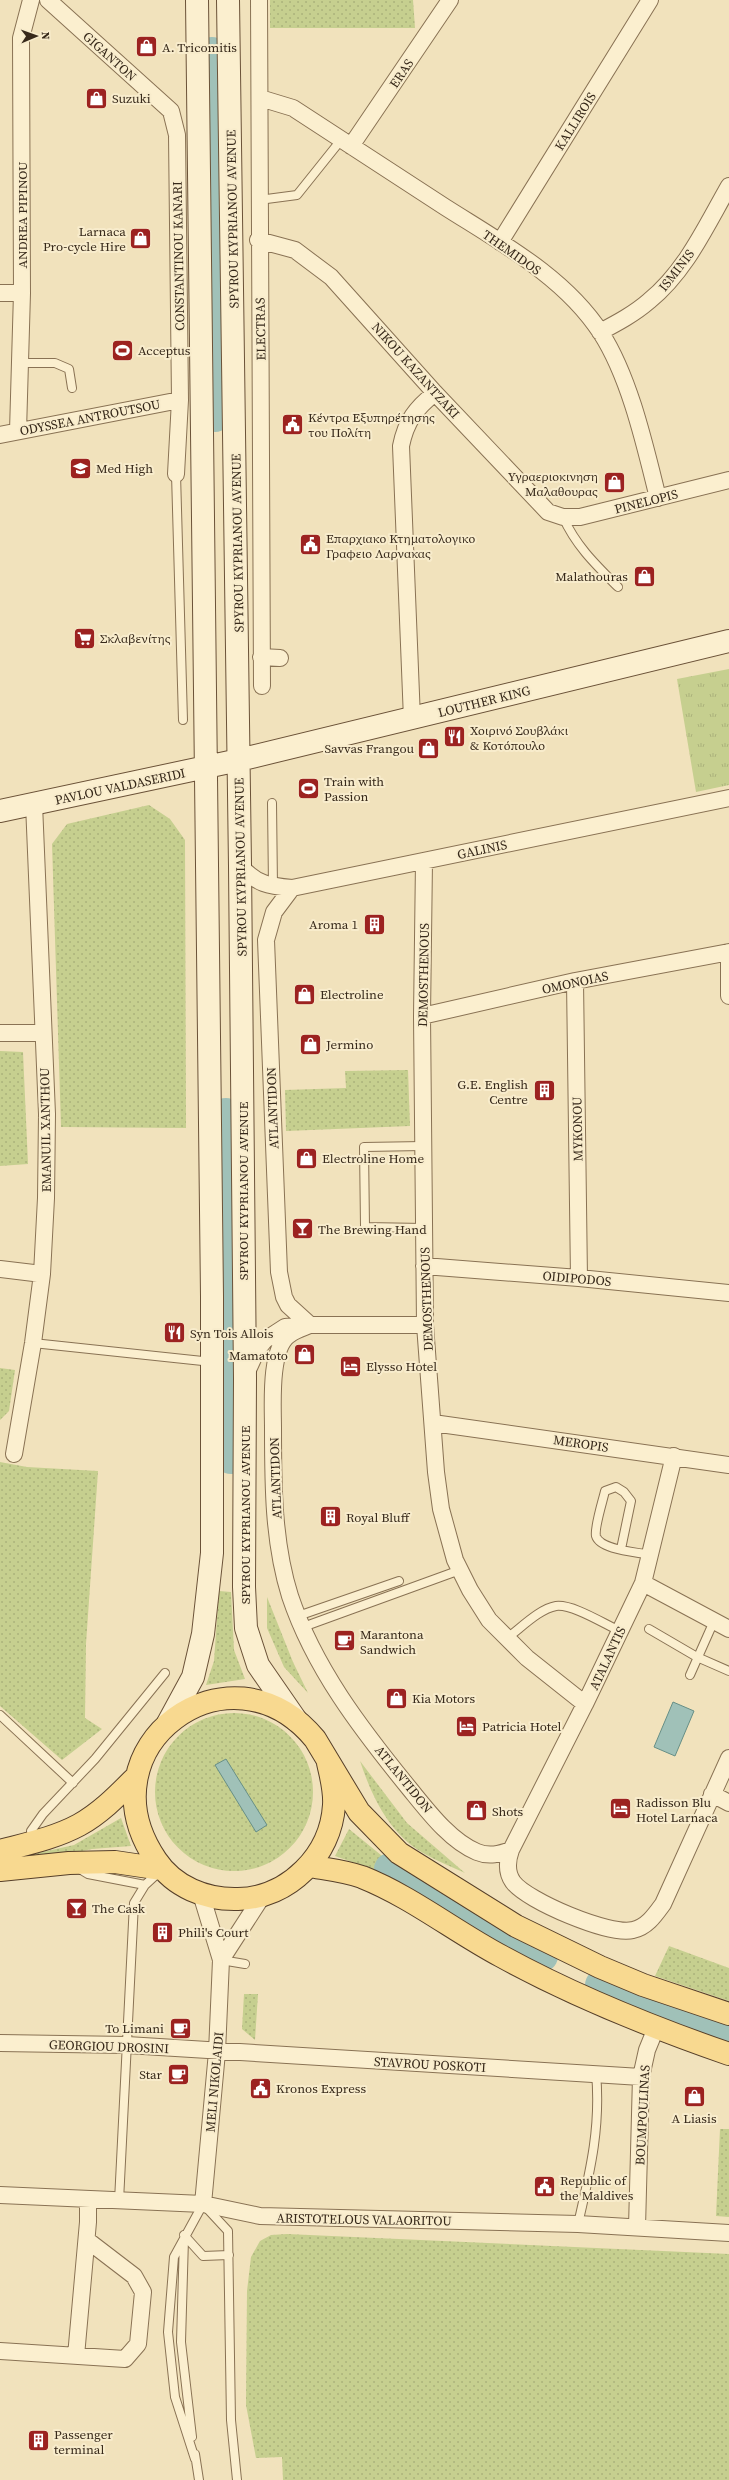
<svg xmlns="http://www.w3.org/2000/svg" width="729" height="2480" viewBox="0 0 729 2480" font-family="'Source Serif 4',serif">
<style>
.grass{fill:url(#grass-dots)}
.park{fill:url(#park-tufts)}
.water{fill:#a0c1b8;stroke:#678f86}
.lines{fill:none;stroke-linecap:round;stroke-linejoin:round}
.river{stroke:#a0c1b8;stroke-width:32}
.lane-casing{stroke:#897254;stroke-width:10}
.street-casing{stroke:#897254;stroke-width:18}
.secondary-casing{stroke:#6b5238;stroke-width:24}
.primary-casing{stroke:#563f29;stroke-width:24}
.lane{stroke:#fbefcf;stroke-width:8}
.street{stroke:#fbefcf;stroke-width:16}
.secondary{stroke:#fbefcf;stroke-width:22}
.primary{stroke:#f8d990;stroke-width:22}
.labels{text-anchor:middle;stroke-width:4;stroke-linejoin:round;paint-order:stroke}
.poi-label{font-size:13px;fill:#37291a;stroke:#f8eccc;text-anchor:start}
.street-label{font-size:13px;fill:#37291a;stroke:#f8eccc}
</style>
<defs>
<pattern id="grass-dots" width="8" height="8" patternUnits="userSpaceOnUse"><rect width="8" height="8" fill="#c6cf8f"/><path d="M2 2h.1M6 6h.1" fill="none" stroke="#abb27b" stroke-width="1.8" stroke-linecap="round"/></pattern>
<pattern id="park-tufts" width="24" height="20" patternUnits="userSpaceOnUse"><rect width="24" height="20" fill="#c6cf8f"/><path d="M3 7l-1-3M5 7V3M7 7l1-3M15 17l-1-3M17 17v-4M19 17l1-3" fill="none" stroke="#abb27b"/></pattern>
</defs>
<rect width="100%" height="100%" fill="#f1e2bc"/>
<path class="grass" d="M270,0H413L415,28H270Z
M149,805L170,819L185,840L186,1128L61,1127L52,844L67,824Z
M0,1051L23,1052L28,1164L0,1166Z
M408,1070L410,1126L286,1131L285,1090L346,1088L345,1071Z
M0,1368L15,1370L9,1411L0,1420Z
M0,1462L27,1467L98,1471L86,1644L85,1718L102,1729L62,1760L0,1706Z
M219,1591L231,1592L234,1650L245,1679L206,1685L214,1661Z
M267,1597L293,1662L308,1693L284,1667L267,1628Z
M155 1792a79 79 0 1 1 158 0a79 79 0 1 1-158 0Z
M360,1761L407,1823L465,1873C452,1867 437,1861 423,1853C389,1833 372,1797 360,1761Z
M121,1818L131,1846L92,1849L58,1856L7,1860L74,1845Z
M349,1829L392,1864L386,1874L335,1856Z
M669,1946L729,1968V2001L655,1976Z
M244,1994H258L255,2040L242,2029Z
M720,2129H729V2217L716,2216Z
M287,2234L729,2254V2480H283L282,2457L256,2458L246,2405L247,2291L251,2257L260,2241L271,2235Z"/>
<path class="park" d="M729,669V785L696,792L677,679Z"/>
<path class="water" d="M673,1702L694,1711L675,1756L654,1747Z
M226,1759L267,1825L256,1832L215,1765Z"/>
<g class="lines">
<path class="river" d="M212,53L215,416
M226,1114L231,1458
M390,1869L465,1915L542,1956
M601,1985L729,2033"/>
<defs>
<path id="lane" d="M259,200L297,195L341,140
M20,363H55L69,369L72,388
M176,474L183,720
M563,517C576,546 596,565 618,587
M272,803L273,887
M423,1146L364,1147L365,1227L424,1228
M33,1343L212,1362
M621,1549L631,1501L624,1492L616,1487L605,1491C603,1500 594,1528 596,1536C600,1550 637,1552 650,1555
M298,1616L399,1581
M303,1627L460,1570
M649,1629L697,1657L729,1671
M507,1638C521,1628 539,1609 556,1606C573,1604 604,1624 620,1631
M690,1675L714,1621
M0,1715L73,1783
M34,1841L31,1831L43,1814L95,1759L165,1673
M78,1868L88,1874L145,1885L159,1872
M221,1960L245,1964
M119,2201L134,1903L145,1885
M578,2224C590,2172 601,2127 596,2073
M184,2235L203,2256L229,2255
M184,2239L181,2342L192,2437
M195,2454L199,2480
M195,2459L175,2397L168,2332L174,2257L203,2204L228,2231L231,2420L237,2480"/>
<path id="street" d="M48,0L171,111L177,135L180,400L176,474
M259,0L262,686
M260,98L293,108C344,141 394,174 445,207C500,242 565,277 601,333C630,378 645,446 658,498
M351,146L450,0
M258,240L295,250L331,277L435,393L548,512L563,517H580L729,480
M500,242L650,0
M0,293H22
M600,332C617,323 634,314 649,301C686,271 706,226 729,186
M18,431L22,293L21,38L31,0
M0,435L180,400
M261,657L280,658
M412,719L401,446C406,421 416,408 435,393
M424,861L422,1016L425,1325L436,1472L441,1509L455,1560L470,1590L489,1620L527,1658L585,1704
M240,866C257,884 268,886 292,888L729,798
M292,888L274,912L266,940L279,1272L284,1297L288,1305L310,1325
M729,952V996
M575,981L579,1278
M422,1016L575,981L729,952
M0,1033H42
M424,1266L579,1278L729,1293
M0,1269L42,1274
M310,1325C303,1328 295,1330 289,1335C269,1349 273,1406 273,1428C273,1484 273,1542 290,1596C314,1668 361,1729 409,1788C427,1810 450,1841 477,1852C489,1857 500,1854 511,1850
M247,1372L257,1350L265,1340L285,1327L310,1325H425
M433,1423L729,1465
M14,1454L33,1343L42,1274L46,1198L47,1114L34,804
M674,1456L643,1583L585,1704L511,1850C507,1861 506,1872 513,1882C527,1901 610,1936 633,1930C647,1927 655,1915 663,1904L729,1758
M643,1583L729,1629
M712,1794L729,1803
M201,1894L221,1960L217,2052L203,2204
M221,1960L263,1895
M0,2043L127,2045L641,2077
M0,2195L203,2204L260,2216L578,2224L729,2233
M637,2227L641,2077L647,2050L656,2028
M0,2351L125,2359L138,2344L143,2292L134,2276L87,2240
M76,2356L88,2222V2199"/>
<path id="secondary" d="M228,0L240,866L245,1378L244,1587L246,1628L258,1665L296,1720
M0,811L239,760L729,641
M168,1723L193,1677L203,1634L212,1553V1296L197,0"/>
<path id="primary" d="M328,1763C331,1777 335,1790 334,1805C331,1855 289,1898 238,1899C206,1900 174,1887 156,1860C79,1747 230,1636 315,1739L359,1812L399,1853L516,1926L600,1967L643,1985L729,2014
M0,1851C26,1844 55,1838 79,1825C101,1813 119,1794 137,1776
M309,1866C326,1869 345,1871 362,1877C412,1897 454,1931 501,1956C574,1996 651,2027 729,2054
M0,1870L69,1863L115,1862L162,1869"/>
</defs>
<use href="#lane" class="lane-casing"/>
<use href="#street" class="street-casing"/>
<use href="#secondary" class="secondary-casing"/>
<use href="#primary" class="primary-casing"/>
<use href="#lane" class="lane"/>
<use href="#street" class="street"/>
<use href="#secondary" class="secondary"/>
<use href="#primary" class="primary"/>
</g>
<defs>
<symbol id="shop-square" viewBox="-11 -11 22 22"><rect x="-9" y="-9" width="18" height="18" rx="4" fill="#9c2220" stroke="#f8eccc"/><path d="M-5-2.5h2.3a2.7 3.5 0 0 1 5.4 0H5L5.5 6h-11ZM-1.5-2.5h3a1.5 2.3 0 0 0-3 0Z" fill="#fff"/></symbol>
<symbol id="stadium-square" viewBox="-11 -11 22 22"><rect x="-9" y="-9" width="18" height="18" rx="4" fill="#9c2220" stroke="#f8eccc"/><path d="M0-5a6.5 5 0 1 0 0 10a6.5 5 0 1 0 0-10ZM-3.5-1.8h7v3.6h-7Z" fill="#fff"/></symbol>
<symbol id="civic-square" viewBox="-11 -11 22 22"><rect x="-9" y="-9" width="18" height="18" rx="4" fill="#9c2220" stroke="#f8eccc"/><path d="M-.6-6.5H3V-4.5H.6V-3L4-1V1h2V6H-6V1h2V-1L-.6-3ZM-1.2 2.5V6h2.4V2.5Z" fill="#fff"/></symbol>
<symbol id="school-square" viewBox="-11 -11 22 22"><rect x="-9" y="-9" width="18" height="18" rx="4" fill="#9c2220" stroke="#f8eccc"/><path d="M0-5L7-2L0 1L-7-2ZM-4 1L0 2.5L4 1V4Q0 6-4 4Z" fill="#fff"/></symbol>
<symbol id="supermarket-square" viewBox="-11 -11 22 22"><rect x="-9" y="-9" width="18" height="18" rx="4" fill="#9c2220" stroke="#f8eccc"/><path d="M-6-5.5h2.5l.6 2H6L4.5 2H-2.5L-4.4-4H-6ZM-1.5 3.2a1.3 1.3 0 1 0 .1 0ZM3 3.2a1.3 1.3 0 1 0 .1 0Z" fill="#fff"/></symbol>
<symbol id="restaurant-square" viewBox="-11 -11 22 22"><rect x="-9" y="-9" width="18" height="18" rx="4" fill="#9c2220" stroke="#f8eccc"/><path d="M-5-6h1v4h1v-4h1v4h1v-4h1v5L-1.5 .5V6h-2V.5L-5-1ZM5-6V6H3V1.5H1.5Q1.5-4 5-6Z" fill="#fff"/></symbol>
<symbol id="building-square" viewBox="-11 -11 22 22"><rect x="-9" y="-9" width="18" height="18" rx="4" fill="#9c2220" stroke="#f8eccc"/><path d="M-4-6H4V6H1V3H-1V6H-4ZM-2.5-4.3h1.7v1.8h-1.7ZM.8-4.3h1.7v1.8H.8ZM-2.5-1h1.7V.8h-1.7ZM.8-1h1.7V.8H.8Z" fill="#fff"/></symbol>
<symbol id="bar-square" viewBox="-11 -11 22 22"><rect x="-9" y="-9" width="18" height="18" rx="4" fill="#9c2220" stroke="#f8eccc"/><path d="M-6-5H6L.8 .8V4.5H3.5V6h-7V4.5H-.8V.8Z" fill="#fff"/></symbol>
<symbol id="hotel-square" viewBox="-11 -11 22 22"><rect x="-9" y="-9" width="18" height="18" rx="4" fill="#9c2220" stroke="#f8eccc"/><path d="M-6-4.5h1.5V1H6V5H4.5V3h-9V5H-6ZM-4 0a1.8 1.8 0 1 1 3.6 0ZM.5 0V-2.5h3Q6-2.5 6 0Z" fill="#fff"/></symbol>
<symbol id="cafe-square" viewBox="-11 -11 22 22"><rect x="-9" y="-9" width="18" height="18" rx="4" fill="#9c2220" stroke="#f8eccc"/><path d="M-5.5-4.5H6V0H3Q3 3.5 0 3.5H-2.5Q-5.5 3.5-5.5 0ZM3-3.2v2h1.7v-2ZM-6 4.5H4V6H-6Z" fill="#fff"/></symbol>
</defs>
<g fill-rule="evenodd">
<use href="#shop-square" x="134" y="34" width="25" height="25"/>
<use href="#shop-square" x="84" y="86" width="25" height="25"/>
<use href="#shop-square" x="128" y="226" width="25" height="25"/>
<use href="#stadium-square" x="110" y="338" width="25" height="25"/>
<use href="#civic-square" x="280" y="412" width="25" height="25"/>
<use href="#school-square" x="68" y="456" width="25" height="25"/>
<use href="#shop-square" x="602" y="470" width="25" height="25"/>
<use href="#civic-square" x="298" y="532" width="25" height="25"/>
<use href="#shop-square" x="632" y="564" width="25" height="25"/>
<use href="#supermarket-square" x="72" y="626" width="25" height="25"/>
<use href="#restaurant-square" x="442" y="724" width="25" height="25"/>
<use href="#shop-square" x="416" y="736" width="25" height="25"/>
<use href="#stadium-square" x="296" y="776" width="25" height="25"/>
<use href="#building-square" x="362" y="912" width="25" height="25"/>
<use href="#shop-square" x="292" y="982" width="25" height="25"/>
<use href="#shop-square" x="298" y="1032" width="25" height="25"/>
<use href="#building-square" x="532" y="1078" width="25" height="25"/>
<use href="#shop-square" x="294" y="1146" width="25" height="25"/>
<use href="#bar-square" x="290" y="1216" width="25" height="25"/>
<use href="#restaurant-square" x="162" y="1320" width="25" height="25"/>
<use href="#shop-square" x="292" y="1342" width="25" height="25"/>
<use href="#hotel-square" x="338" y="1354" width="25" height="25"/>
<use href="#building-square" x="318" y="1504" width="25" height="25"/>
<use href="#cafe-square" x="332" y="1628" width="25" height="25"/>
<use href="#shop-square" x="384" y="1686" width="25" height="25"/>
<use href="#hotel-square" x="454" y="1714" width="25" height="25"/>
<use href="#hotel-square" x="608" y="1796" width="25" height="25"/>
<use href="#shop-square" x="464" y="1798" width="25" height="25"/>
<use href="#bar-square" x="64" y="1896" width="25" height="25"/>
<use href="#building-square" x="150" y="1920" width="25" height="25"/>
<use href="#cafe-square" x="168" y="2016" width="25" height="25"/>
<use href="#cafe-square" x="166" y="2062" width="25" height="25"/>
<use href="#civic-square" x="248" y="2076" width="25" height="25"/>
<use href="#shop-square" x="682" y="2084" width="25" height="25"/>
<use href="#civic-square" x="532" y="2174" width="25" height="25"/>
<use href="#building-square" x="26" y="2428" width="25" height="25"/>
</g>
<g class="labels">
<g class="poi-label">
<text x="162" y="52">A. Tricomitis</text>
<text x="112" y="103">Suzuki</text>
<text x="126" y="236" text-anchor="end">Larnaca<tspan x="126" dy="15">Pro-cycle Hire</tspan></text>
<text x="138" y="355">Acceptus</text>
<text x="308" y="422">Κέντρα Εξυπηρέτησης<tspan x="308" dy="15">του Πολίτη</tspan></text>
<text x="96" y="473">Med High</text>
<text x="598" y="481" text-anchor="end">Υγραεριοκινηση<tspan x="598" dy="15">Μαλαθουρας</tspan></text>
<text x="326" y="543">Επαρχιακο Κτηματολογικο<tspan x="326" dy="15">Γραφειο Λαρνακας</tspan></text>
<text x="628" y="581" text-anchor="end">Malathouras</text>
<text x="100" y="643">Σκλαβενίτης</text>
<text x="470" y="735">Χοιρινό Σουβλάκι<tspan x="470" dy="15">&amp; Κοτόπουλο</tspan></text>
<text x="414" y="753" text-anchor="end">Savvas Frangou</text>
<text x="324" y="786">Train with<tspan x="324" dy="15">Passion</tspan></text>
<text x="358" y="929" text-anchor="end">Aroma 1</text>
<text x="320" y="999">Electroline</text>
<text x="326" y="1049">Jermino</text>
<text x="528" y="1089" text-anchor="end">G.E. English<tspan x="528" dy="15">Centre</tspan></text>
<text x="322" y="1163">Electroline Home</text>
<text x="318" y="1234">The Brewing Hand</text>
<text x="190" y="1338">Syn Tois Allois</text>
<text x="288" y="1360" text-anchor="end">Mamatoto</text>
<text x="366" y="1371">Elysso Hotel</text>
<text x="346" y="1522">Royal Bluff</text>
<text x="360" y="1639">Marantona<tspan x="360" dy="15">Sandwich</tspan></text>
<text x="412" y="1703">Kia Motors</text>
<text x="482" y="1731">Patricia Hotel</text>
<text x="636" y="1807">Radisson Blu<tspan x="636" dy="15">Hotel Larnaca</tspan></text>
<text x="492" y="1816">Shots</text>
<text x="92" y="1913">The Cask</text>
<text x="178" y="1937">Phili's Court</text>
<text x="164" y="2033" text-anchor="end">To Limani</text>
<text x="162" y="2079" text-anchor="end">Star</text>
<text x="276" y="2093">Kronos Express</text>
<text x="694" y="2123" text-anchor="middle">A Liasis</text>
<text x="560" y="2185">Republic of<tspan x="560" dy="15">the Maldives</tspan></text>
<text x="54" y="2439">Passenger<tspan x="54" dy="15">terminal</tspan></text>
</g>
<g class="street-label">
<text transform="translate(110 56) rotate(42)" y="5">GIGANTON</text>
<text transform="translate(401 73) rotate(-56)" y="5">ERAS</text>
<text transform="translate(575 121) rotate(-58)" y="5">KALLIROIS</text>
<text transform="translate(22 215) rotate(-90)" y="5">ANDREA PIPINOU</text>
<text transform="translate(232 219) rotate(-91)" y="5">SPYROU KYPRIANOU AVENUE</text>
<text transform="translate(512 252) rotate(35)" y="5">THEMIDOS</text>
<text transform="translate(178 256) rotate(-91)" y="5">CONSTANTINOU KANARI</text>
<text transform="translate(676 270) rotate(-52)" y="5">ISMINIS</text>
<text transform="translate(260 329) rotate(-91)" y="5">ELECTRAS</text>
<text transform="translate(416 370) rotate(48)" y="5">NIKOU KAZANTZAKI</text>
<text transform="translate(90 417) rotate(-11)" y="5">ODYSSEA ANTROUTSOU</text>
<text transform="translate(646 501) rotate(-14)" y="5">PINELOPIS</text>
<text transform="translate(237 543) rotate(-91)" y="5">SPYROU KYPRIANOU AVENUE</text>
<text transform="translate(484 701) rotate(-14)" y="5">LOUTHER KING</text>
<text transform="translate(120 786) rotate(-12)" y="5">PAVLOU VALDASERIDI</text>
<text transform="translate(482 849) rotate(-12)" y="5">GALINIS</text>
<text transform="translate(240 867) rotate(-91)" y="5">SPYROU KYPRIANOU AVENUE</text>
<text transform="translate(423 975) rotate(-89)" y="5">DEMOSTHENOUS</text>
<text transform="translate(575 982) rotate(-12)" y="5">OMONOIAS</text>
<text transform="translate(272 1108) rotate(-92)" y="5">ATLANTIDON</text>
<text transform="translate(577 1129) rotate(-91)" y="5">MYKONOU</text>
<text transform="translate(45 1130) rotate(-91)" y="5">EMANUIL XANTHOU</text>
<text transform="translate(243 1191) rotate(-90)" y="5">SPYROU KYPRIANOU AVENUE</text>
<text transform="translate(577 1278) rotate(5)" y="5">OIDIPODOS</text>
<text transform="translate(426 1299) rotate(-92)" y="5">DEMOSTHENOUS</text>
<text transform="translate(581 1443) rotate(8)" y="5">MEROPIS</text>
<text transform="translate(275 1478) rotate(-92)" y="5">ATLANTIDON</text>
<text transform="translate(245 1515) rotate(-90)" y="5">SPYROU KYPRIANOU AVENUE</text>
<text transform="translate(607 1658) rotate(-65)" y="5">ATALANTIS</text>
<text transform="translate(404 1779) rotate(51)" y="5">ATLANTIDON</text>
<text transform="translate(109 2046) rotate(2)" y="5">GEORGIOU DROSINI</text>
<text transform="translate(430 2064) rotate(3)" y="5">STAVROU POSKOTI</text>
<text transform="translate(214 2082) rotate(-85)" y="5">MELI NIKOLAIDI</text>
<text transform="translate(642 2115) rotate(-87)" y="5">BOUMPOULINAS</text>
<text transform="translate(364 2219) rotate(1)" y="5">ARISTOTELOUS VALAORITOU</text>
</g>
</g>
<g transform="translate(36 36) rotate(88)" stroke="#f8eccc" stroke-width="3" paint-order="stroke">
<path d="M0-3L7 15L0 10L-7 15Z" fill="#37291a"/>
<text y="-6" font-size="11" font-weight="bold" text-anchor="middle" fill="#37291a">N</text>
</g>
</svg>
